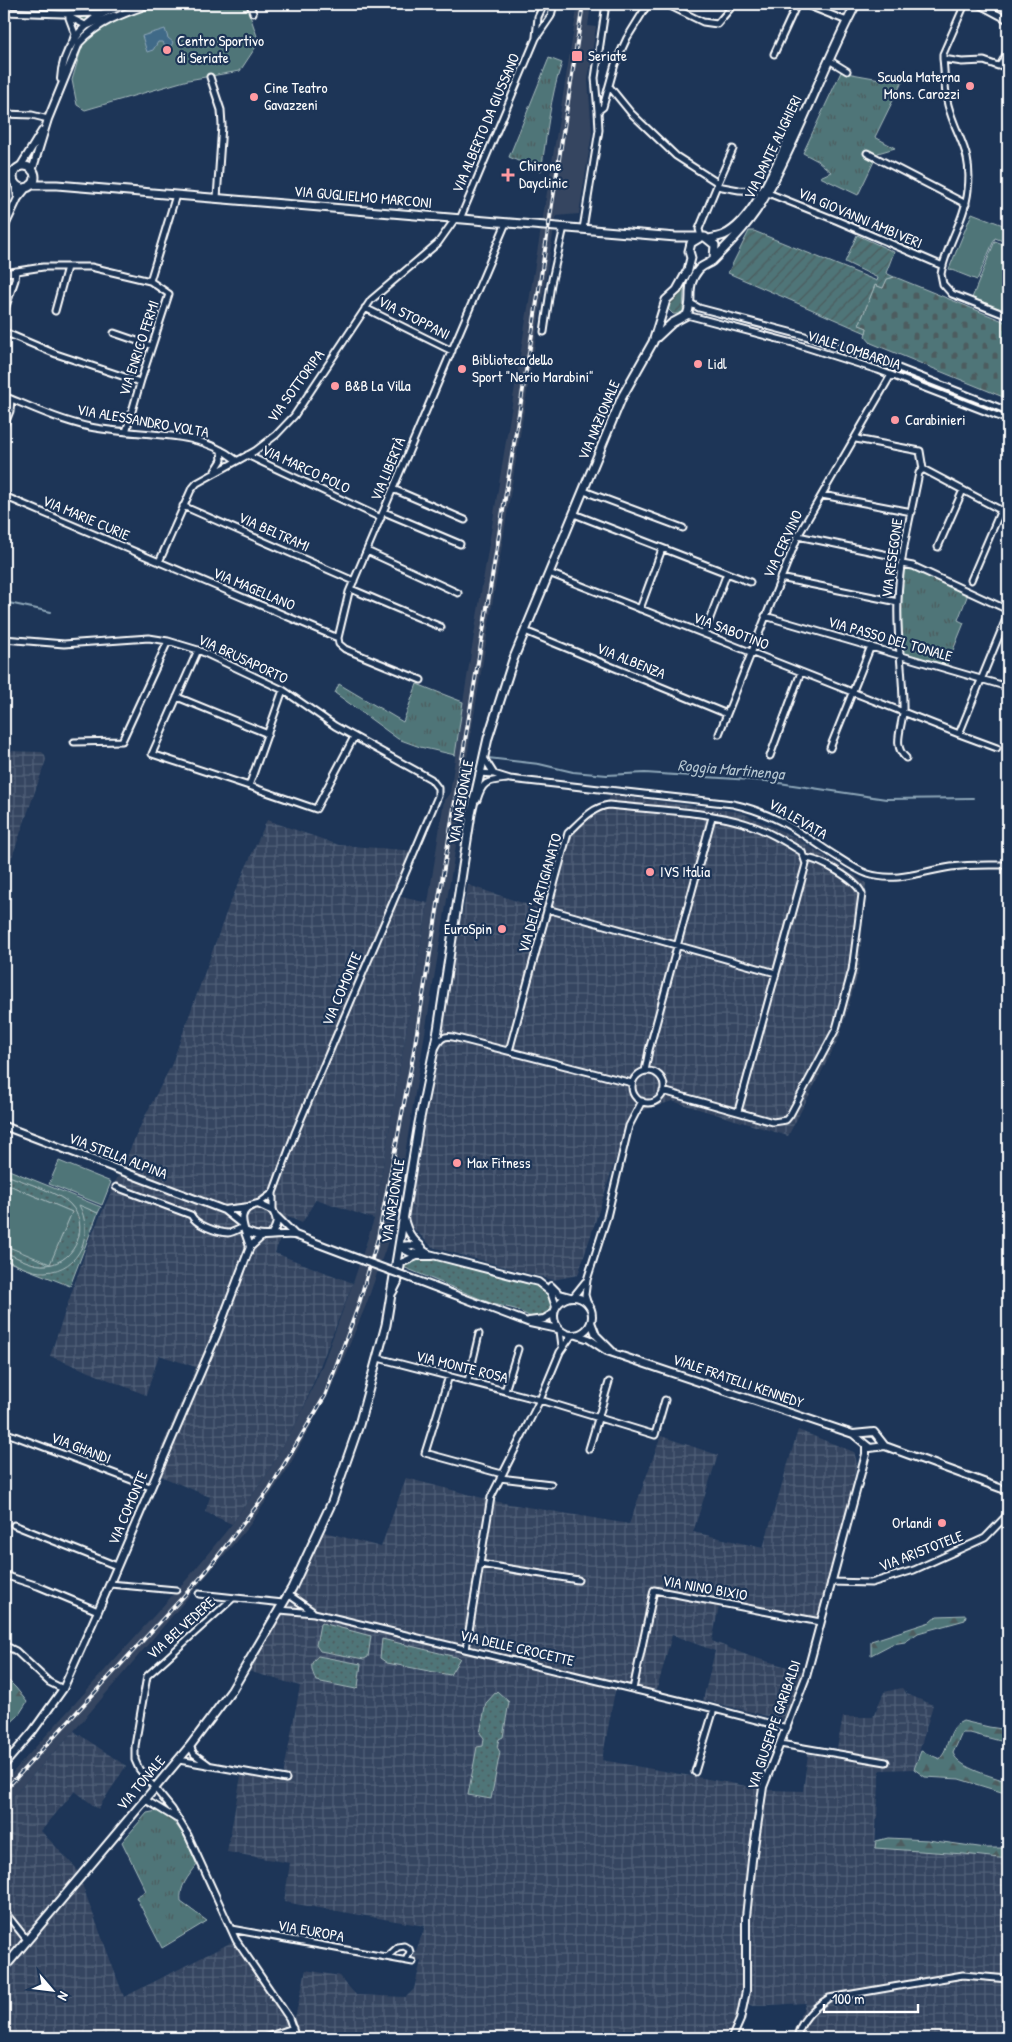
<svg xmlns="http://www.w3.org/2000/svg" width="1012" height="2042" viewBox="0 0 1012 2042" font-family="'Patrick Hand',sans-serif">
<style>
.built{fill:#344560}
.industrial{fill:url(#industrial-grid)}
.grass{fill:url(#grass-dots);stroke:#a7babc}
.forest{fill:url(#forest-firs);stroke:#a7babc}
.cemetery{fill:url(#cemetery-stones);stroke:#a7babc}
.park{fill:url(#park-tufts);stroke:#a7babc}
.garden{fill:url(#garden-furrows);stroke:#a7babc}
.pitch{fill:#4f7578;stroke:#a7babc}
.water{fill:#416b88;stroke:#8da6b8}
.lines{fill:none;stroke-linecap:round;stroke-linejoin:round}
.stream{stroke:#8da6b8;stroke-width:2}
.minor-casing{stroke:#fff;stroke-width:9}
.tertiary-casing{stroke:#fff;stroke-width:10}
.secondary-casing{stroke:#fff;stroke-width:11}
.minor{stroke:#1d3557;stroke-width:5}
.tertiary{stroke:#1d3557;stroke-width:6}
.secondary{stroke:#1d3557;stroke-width:7}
.rail-casing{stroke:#fff;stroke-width:4}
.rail{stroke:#1d3557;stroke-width:2;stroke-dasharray:5.5;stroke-linecap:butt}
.tertiary-bridge-casing{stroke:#fff;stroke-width:10;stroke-linecap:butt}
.tertiary-bridge{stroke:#1d3557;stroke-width:6}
.poi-dot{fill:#ff9aa2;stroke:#1d3557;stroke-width:2}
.labels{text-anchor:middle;stroke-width:4.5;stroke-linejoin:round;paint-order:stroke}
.poi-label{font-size:15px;fill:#fff;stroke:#1d3557;text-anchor:start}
.street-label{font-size:15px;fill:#fff;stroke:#1d3557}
.water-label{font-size:16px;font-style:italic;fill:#b3c4cf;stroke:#1d3557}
</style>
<defs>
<pattern id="industrial-grid" width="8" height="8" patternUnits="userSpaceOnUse" patternTransform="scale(1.25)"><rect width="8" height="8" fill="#344560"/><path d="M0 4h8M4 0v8" fill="none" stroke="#526178"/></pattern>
<pattern id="grass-dots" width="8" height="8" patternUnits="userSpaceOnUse" patternTransform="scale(1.25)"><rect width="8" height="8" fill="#4f7578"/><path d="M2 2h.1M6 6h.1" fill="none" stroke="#4d5c5e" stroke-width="1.8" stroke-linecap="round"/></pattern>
<pattern id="forest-firs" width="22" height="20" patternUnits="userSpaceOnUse" patternTransform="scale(1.25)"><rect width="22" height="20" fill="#4f7578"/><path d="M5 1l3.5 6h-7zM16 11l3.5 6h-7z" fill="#4d5c5e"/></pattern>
<pattern id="cemetery-stones" width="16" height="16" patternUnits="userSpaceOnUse" patternTransform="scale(1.25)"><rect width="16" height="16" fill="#4f7578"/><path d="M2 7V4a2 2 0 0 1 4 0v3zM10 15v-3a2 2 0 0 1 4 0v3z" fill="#4d5c5e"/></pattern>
<pattern id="park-tufts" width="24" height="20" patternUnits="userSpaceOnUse" patternTransform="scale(1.25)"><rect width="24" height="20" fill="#4f7578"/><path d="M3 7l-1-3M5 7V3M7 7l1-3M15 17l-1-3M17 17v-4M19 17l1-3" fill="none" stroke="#4d5c5e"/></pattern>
<pattern id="garden-furrows" width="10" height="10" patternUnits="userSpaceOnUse" patternTransform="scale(1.25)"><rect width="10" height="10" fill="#4f7578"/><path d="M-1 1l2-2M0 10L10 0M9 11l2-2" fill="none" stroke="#4d5c5e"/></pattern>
</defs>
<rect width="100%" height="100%" fill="#1d3557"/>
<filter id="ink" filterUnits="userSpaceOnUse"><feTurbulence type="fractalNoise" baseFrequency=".02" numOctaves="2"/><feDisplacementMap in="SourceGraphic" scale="10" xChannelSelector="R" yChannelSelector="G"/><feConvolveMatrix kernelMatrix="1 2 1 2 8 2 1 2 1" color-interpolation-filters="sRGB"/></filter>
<g filter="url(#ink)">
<path class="built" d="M578,4H591L588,26L596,27L588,80L592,133L579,214L556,216L463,782L471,784L465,816L461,815L393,1227L366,1305L333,1384L287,1470L249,1526L74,1731L4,1806V1782L188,1578L232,1524L268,1472L301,1414L322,1366L353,1283L374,1219L428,903L444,800L450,794L463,702Z"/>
<path class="industrial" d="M4,751L42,752L45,755L46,760L4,880Z
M610,795L740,812L797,838L866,883L859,970L839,1038L788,1136L672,1101L630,1115L578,1275L553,1280L432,1247L408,1223L437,1042L468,885L541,909L567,830L596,804L608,802Z
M267,820L339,845L416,851L397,896L428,903L374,1219L316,1199L302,1223L288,1217L275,1253L353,1283L301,1414L268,1472L232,1524L205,1512L210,1497L151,1472L196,1367L159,1355L146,1395L50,1356L89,1241L144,1118L171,1066L229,905Z
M798,1430L854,1452L857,1462L849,1502L816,1625L719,1606L712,1641L749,1656L805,1672L783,1720L703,1700L715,1651L672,1635L657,1689L615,1691L602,1760L769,1790L803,1791L808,1754L835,1758L843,1717H873L884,1692L902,1688L907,1694L933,1705L914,1769L880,1770L875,1847L964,1854L1008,1859V2038H790L806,2003L753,2006L740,2002L737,2020L727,2038H4V1806L74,1731L126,1766L98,1809L75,1791L41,1831L76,1868L124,1997L240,1938L295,2018L306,1970L339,1976L356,1995L406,1997L414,1989L421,1961L413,1959L425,1926L284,1902L290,1863L227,1852L241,1776L282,1782L300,1686L248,1671L279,1620L324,1532L381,1547L406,1478L498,1502L629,1524L661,1436L718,1455L693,1532L763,1548Z"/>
<path class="grass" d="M4,1174C21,1181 58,1192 70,1204C91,1225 76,1262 47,1265C33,1267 17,1257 4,1252V1245L50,1263L72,1212L4,1183Z
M78,1204L98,1213L70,1286L4,1260C9,1261 18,1266 25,1268C55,1278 63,1266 83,1247Z
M415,1259H433L538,1286C557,1297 558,1313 535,1319L515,1309L493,1304L403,1267L409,1261Z
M322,1623L371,1636L368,1657L364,1659L320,1651L316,1645L320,1624Z
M382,1639L460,1658L450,1675L387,1663L380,1658Z
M318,1656L361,1664L358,1687L356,1689L316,1681C312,1670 308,1664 318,1656Z
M497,1691L509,1702L503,1737L499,1739L497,1747L500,1752L491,1799L468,1795L477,1747L483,1746L484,1738L480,1733L486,1703Z"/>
<path class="forest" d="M966,1615L965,1620L918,1633L905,1642L892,1644L871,1655V1641L930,1622L937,1616Z
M4,1676L16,1688L27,1702L18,1716L4,1729Z
M963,1721L989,1727L1008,1730V1743L970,1733H962L953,1753C959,1769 993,1776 1008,1782V1794L959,1779L925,1777L914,1769L921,1751L940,1759C949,1748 948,1726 963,1721Z
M888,1838L928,1840L986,1848H1008V1859L964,1854L875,1848L876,1841Z"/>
<path class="cemetery" d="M895,277L1008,323V399L871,343L865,336L867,328L859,325L875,285L883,288L887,279Z"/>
<path class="park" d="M549,58L562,63C550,97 547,135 541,171L509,157Z
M841,72L880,79L899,74H906L875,137L895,148L878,153L858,195L820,177L831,172L818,161L803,153Z
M906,568L914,569L968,594L958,620L964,623L947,665L906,654L902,649L900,602L903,570Z
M339,684L403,722L417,684L463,702L455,755L420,747L398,739L335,693Z
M157,1811C182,1822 186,1842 197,1865C188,1877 179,1886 181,1902L207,1921L162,1948L136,1897L146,1891L122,1842L147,1813Z"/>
<path class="garden" d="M749,231H754L877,281L878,278L845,262L857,235L894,252L886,273L894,277L887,279L883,288L875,285L859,325L867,328L866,333L728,273Z
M693,266L696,268L684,291L683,311L681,314H673L668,309V304L679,294Z"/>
<path class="pitch" d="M43,4H246L259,42L240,71L188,80L85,110L77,105L72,80L87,30L72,9L44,5Z
M972,213L1008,227V243L995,238L977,280L949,269Z
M995,241L1008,246V313L972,298Z
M59,1161L111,1182L102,1205L49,1184Z
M4,1168L101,1207L98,1213L79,1205C94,1233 81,1270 45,1272C31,1273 16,1264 4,1259V1252C17,1257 33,1267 47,1265C76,1262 91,1225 70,1204C58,1192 21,1181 4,1174Z
M4,1183L72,1212L50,1264L4,1245Z"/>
<path class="water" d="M165,29L168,38L173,42L171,47H166L162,42H158L153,50L147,52L142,36Z"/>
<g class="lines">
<path class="stream" d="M4,602L51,612
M488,758L539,764L573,772L607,775L645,773L766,781L886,799L973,798"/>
<defs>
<path id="minor" d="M250,4L253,13
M666,4L703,22L717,24L734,4
M804,4L847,21
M965,4L943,54V59C945,74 944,90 948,105C957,139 973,151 968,190C965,220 946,245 941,274L943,284L952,294L1008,316
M978,4L1008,20
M4,12L62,14L103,13
M69,17L87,26L114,15
M69,18L75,34L73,40
M536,37L538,17L544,4
M774,54L797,4
M943,59L962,62L984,61L998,66L1001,64L1008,51
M829,60L847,71
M210,77L221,110L222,125L217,198
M609,86L631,113L676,156L718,183L699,229L701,237
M598,111L595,78L606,4
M4,114L32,115L48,119
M867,153L966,204
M718,183L733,149
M717,186L739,190L758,191
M768,193L838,221L943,266
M460,219L536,38L551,16L554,4
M583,229L599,130L598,111L603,107L615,64L627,38L648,4
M4,273L43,267H91L150,281L169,294L141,380L126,432
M150,281L176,195
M690,303L699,308L805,336L883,362L1008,411
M365,308L452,351
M55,311L67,267
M4,312L15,280L16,271
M687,315L793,343L878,370L1008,420
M4,332L56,354L140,382
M544,332L551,284L564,227
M114,333L152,346
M4,396C31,407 61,421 90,427C137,437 198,428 236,460
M4,426L10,411L11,399
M856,439L920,451L923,469
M247,455L381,518
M923,469L1008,514
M215,471L222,460L221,450
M393,489L465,520
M584,491L683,528
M822,495L912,512
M4,496L338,638
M183,506L354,581
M384,512L460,544
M574,514L750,582
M798,536L902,558
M938,547L963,490
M367,551L458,593
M159,562L191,490L197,483L255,451L276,435L294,416L371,300L438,243L455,219
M902,564L913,566L1008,610
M549,573L959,734L1008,614
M780,578L898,602
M971,580L1001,510
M351,589L441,627
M640,609L662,549
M765,616L1008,687
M525,631L727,714
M704,634L727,573
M4,639L64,644L149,638L168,641L198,650L283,690L335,726L431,779L438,788V796L295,1133L273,1193V1211
M198,650L152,754L249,786L283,690
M421,680L345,649L339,644L338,638L349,592L506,223
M177,697L268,734
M719,734L798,536L891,375
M959,734L997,748
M74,742L122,741L168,641
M830,748L871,646
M770,756L801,672
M484,758L494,774
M906,758C892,746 902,728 903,712C904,675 896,638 898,601C899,558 911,515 919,473L923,469
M479,773L494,774L510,779L733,804C773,813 795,829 828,851C841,859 854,869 868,874C897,883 923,871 951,867C970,864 989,865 1008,865
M249,786L316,809L354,737
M477,800C483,780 488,781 507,779
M547,909L776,973
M436,1047C440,1039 444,1035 453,1037L632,1083
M509,1051L568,833C580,822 592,807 609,805C652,810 706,811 747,824C766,830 784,841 802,852L806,864L738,1111
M645,1071L649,1050L712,817
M632 1087a16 16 0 1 1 32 0a16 16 0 1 1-32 0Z
M663,1091L773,1122L786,1120L790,1115L836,1029L852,970L862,894C857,880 820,859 805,858
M116,1187L191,1215C196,1225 216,1232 228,1233C232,1233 239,1229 243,1227
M258,1204L273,1193
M573,1297L585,1282
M4,1302L7,1310L4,1320
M588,1305L585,1295L587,1280L607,1217L629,1126L642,1101
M560,1331L562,1346
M378,1358L540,1400L655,1435L665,1400
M449,1376L425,1453L502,1474
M468,1381L479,1334
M505,1391L518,1349
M4,1432L150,1487
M589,1449L609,1382
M500,1478L551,1484
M14,1525L117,1566
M480,1564L578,1580
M4,1575L38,1586L98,1611
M831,1582L871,1583L914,1570L985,1538L1008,1514
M110,1584L176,1590
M199,1594L283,1603
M288,1594L312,1611
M232,1599L147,1676L135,1746V1760L139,1769L172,1809L188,1835L236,1940L289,2018L296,2038
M280,1610L314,1613L703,1706L787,1728
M4,1645L16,1651L49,1682L63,1689
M466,1649L491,1497L540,1400L560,1352L572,1335
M633,1689L654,1590L820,1622
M780,1744L886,1762
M190,1746L194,1754L209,1765
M179,1760L286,1779
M695,1772L714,1709
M146,1800L177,1819
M4,1911L27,1940
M231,1929L413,1962
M387,1957L398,1947L404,1946L409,1949L410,1952L406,1960
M264,2038L293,2028
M797,2038C800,2020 813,2008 829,1998L963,1975L1008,1979"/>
<path id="tertiary" d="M61,79C62,52 80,25 104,13C112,9 122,7 130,4
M20,167L42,131
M32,171L48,119L79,43C99,21 124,13 150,4
M16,185L18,198
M4,228L18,198L27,187
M4,1126L224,1210L243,1225
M224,1210L249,1207
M277,1217L295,1235
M404,1218C407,1231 411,1238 422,1247
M247,1232C262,1240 278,1233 295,1235L364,1261
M250,1247C246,1231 231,1209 258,1204L273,1211C279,1221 277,1226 271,1235
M399,1247C411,1242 419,1248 429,1254L538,1282L551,1292L556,1307
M399,1247L411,1253L419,1254
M405,1276L530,1323L558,1329
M551,1286L559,1294L570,1297
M393,1292L398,1282L401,1263L417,1256H432
M554 1316a19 19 0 1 1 38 0a19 19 0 1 1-38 0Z
M529,1321L544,1319L554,1313
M591,1322L596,1335L613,1352
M577,1335L589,1339L607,1351L853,1434L870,1448L885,1446L1008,1491
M853,1434L874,1432L885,1446
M4,1765L33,1731L63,1689L98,1611L217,1334L250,1247L261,1237
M732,2038L740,2020L746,1991V1917L752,1860L763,1787L806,1677L866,1454V1446"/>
<path id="secondary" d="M13 177a11 11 0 1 1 22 0a11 11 0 1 1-22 0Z
M4,174L14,172
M31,185H57L676,237H705L715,245L714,258
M709,239C714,238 719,237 724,235C759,219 782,147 801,115
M656,338L672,323L687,315C694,299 684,287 699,269C703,265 708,264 712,261C733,240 753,219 767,193C801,132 823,66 856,4
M4,1968L190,1746L232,1690L292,1588L332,1502L359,1425L386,1325L419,1123L438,1030L471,814L488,738L513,660L622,397L653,342L666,300L677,290L688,270L691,258L689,251L691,243L701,237"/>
</defs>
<use href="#minor" class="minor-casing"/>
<use href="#tertiary" class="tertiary-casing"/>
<use href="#secondary" class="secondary-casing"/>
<use href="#minor" class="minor"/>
<use href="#tertiary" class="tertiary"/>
<use href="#secondary" class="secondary"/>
<defs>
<path id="rail" d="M4,1791L205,1573L269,1490L325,1396L358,1307L378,1238L412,1062L530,347L583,4"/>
</defs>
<use href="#rail" class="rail-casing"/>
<use href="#rail" class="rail"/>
<defs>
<path id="tertiary-bridge" d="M364,1261L405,1276"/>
</defs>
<use href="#tertiary-bridge" class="tertiary-bridge-casing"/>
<use href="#tertiary-bridge" class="tertiary-bridge"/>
</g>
</g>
<g class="poi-dot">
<circle cx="167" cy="50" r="5"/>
<rect x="571" y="50" width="12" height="12" rx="2.5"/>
<circle cx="970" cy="86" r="5"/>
<circle cx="254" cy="97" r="5"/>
<path d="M505.5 167.5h5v5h5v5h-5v5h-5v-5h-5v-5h5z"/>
<circle cx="698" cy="364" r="5"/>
<circle cx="462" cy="369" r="5"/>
<circle cx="335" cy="386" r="5"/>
<circle cx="895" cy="420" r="5"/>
<circle cx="650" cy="872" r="5"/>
<circle cx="502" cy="929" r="5"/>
<circle cx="457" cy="1163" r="5"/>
<circle cx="942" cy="1523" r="5"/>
</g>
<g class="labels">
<g class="poi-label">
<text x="177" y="46">Centro Sportivo<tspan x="177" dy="17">di Seriate</tspan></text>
<text x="588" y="61">Seriate</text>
<text x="960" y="82" text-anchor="end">Scuola Materna<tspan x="960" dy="17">Mons. Carozzi</tspan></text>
<text x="264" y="93">Cine Teatro<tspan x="264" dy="17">Gavazzeni</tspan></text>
<text x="519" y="171">Chirone<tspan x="519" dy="17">Dayclinic</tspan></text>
<text x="472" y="365">Biblioteca dello<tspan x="472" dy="17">Sport "Nerio Marabini"</tspan></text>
<text x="708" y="369">Lidl</text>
<text x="345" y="391">B&amp;B La Villa</text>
<text x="905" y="425">Carabinieri</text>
<text x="660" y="877">IVS Italia</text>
<text x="492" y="934" text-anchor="end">EuroSpin</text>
<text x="467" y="1168">Max Fitness</text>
<text x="932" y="1528" text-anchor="end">Orlandi</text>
</g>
<g class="street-label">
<text transform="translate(486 123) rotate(-67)" y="5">VIA ALBERTO DA GIUSSANO</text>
<text transform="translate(773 147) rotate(-64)" y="5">VIA DANTE ALIGHIERI</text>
<text transform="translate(363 197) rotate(5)" y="5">VIA GUGLIELMO MARCONI</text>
<text transform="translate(860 218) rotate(23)" y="5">VIA GIOVANNI AMBIVERI</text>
<text transform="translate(414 318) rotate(27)" y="5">VIA STOPPANI</text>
<text transform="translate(139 348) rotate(-72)" y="5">VIA ENRICO FERMI</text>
<text transform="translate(854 350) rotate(18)" y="5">VIALE LOMBARDIA</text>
<text transform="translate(296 386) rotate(-54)" y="5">VIA SOTTORIPA</text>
<text transform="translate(599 420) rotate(-67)" y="5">VIA NAZIONALE</text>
<text transform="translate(143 421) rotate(10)" y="5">VIA ALESSANDRO VOLTA</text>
<text transform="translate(306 469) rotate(25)" y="5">VIA MARCO POLO</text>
<text transform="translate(388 469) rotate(-67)" y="5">VIA LIBERTÀ</text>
<text transform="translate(86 518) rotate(23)" y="5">VIA MARIE CURIE</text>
<text transform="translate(274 532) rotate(24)" y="5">VIA BELTRAMI</text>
<text transform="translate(783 544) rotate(-65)" y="5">VIA CERVINO</text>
<text transform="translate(892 558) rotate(-82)" y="5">VIA RESEGONE</text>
<text transform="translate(254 589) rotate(23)" y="5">VIA MAGELLANO</text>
<text transform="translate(731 631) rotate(21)" y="5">VIA SABOTINO</text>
<text transform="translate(890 639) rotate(16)" y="5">VIA PASSO DEL TONALE</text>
<text transform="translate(243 659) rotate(25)" y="5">VIA BRUSAPORTO</text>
<text transform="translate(631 661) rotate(22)" y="5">VIA ALBENZA</text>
<text transform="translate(461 802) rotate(-80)" y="5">VIA NAZIONALE</text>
<text transform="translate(798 819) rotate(30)" y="5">VIA LEVATA</text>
<text transform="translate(540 893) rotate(-74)" y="5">VIA DELL'ARTIGIANATO</text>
<text transform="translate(342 989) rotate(-67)" y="5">VIA COMONTE</text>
<text transform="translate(118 1156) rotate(21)" y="5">VIA STELLA ALPINA</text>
<text transform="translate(393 1201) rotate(-81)" y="5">VIA NAZIONALE</text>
<text transform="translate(462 1367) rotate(14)" y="5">VIA MONTE ROSA</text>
<text transform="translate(738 1381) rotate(19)" y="5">VIALE FRATELLI KENNEDY</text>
<text transform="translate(81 1448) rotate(21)" y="5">VIA GHANDI</text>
<text transform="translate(128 1508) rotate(-67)" y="5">VIA COMONTE</text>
<text transform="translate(921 1551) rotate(-21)" y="5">VIA ARISTOTELE</text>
<text transform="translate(705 1588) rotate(10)" y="5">VIA NINO BIXIO</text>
<text transform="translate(181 1628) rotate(-42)" y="5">VIA BELVEDERE</text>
<text transform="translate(517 1648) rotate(13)" y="5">VIA DELLE CROCETTE</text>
<text transform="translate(774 1725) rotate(-71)" y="5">VIA GIUSEPPE GARIBALDI</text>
<text transform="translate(141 1783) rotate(-50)" y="5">VIA TONALE</text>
<text transform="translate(311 1931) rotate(10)" y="5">VIA EUROPA</text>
</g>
<g class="water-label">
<text transform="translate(731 769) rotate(5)" y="6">Roggia Martinenga</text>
</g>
</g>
<rect width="1012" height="2042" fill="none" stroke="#1d3557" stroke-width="20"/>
<rect x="10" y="10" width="992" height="2022" fill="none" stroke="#fff" stroke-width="2" filter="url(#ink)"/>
<g transform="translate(52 1990) rotate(118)" stroke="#1d3557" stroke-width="4" paint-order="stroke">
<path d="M0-4L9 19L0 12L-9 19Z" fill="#ffffff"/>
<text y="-8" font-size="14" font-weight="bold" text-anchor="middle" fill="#ffffff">N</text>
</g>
<path d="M824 2004v8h94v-8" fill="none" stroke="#ffffff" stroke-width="2.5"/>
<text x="832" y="2004" font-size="15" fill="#ffffff" stroke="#1d3557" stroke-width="4" paint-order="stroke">100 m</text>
</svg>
